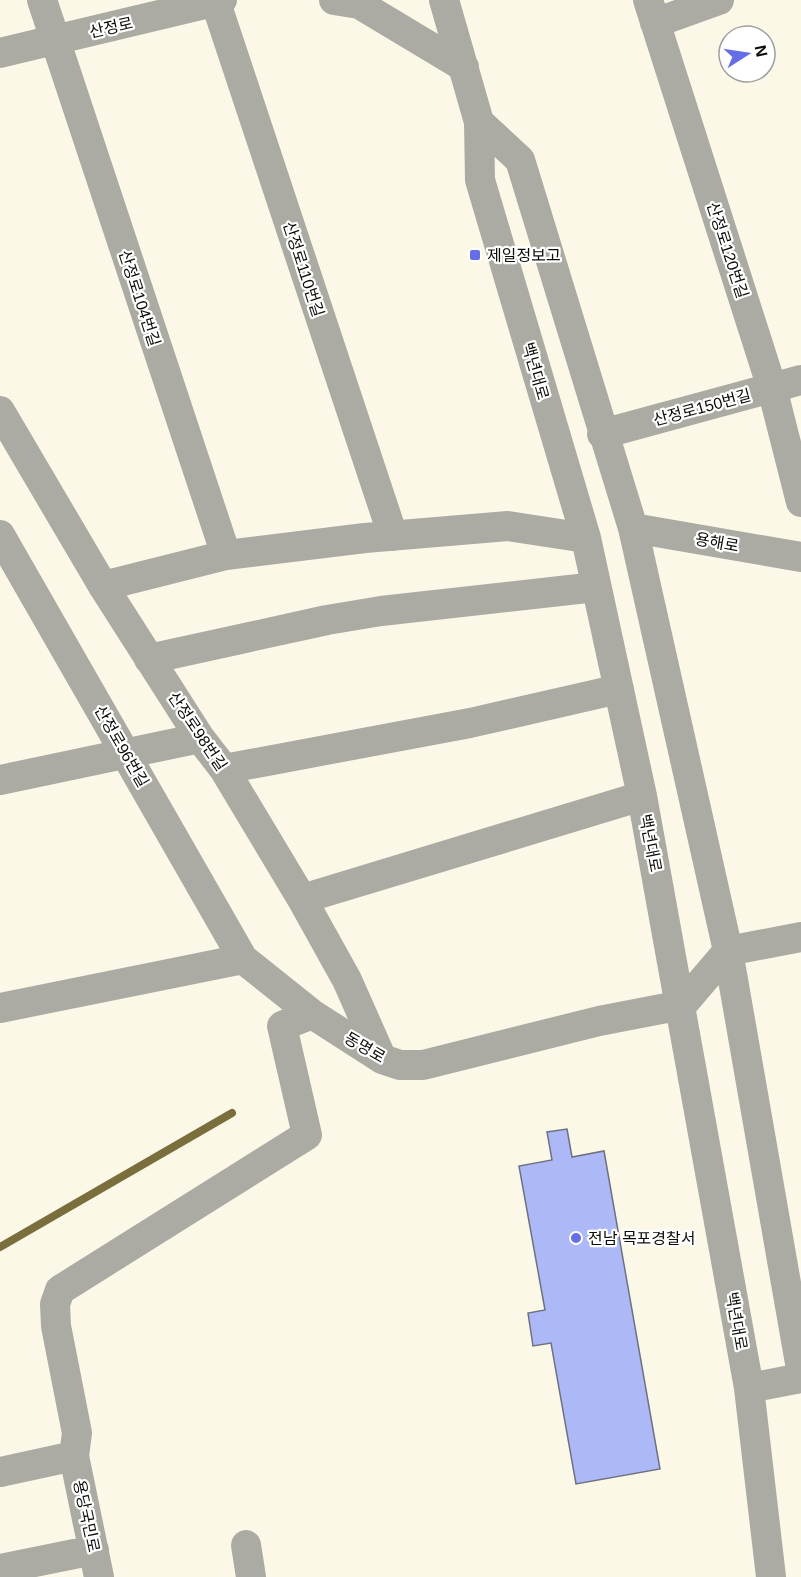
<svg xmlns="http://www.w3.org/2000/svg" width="801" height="1577" viewBox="0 0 801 1577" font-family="Helvetica,'Noto Sans KR',sans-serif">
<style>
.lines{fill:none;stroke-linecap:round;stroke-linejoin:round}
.stream{stroke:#7a6e3d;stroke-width:8}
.building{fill:#adb8f7;stroke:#6e717f;stroke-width:1.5}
.minor{stroke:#abaaa3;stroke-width:30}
.poi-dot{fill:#666ee7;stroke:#fff;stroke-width:2}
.labels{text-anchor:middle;stroke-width:4.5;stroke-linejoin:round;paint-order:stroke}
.street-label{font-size:16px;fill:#0d0c07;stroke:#fff}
.poi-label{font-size:16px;fill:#0d0c07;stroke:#fff;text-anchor:start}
</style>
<rect width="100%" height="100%" fill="#fcf8e8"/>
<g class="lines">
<path class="stream" d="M0,1247L232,1113"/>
</g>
<path class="building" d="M567,1129L572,1157L604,1151L660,1469L576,1484L551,1343L533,1346L528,1313L545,1310L519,1166L552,1160L547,1132Z"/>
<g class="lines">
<path class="minor" d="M42,0L226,555
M215,0L393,536
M334,0L359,4L464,67
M444,0L479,122L480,180L586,538L642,796L749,1388L771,1577
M648,0L772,388L801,502
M655,23L719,0
M0,53L222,0
M479,122L520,160L633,528L728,951L801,1369
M0,411L103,586L200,738L224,769L302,899L347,980L382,1059
M602,434L801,380
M633,528L801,557
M0,535L243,959L312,1014L382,1059L400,1065H423L599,1021L682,1005L728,951L801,937
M103,586L226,555L365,538L508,526L586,538
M149,659L327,620L381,611L596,587
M224,769L470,723L619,689
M0,780L200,738
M302,899L642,796
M0,1008L243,959
M749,1388L801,1378
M0,1472L74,1456
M246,1545L251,1577
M0,1569L94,1550
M99,1577L74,1456L77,1433L56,1326L55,1304L60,1290L307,1135L282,1026L312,1014"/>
</g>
<g class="poi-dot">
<rect x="469" y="249" width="12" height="12" rx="3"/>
<circle cx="576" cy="1238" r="6"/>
</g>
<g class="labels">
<g class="street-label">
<text transform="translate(111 27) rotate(-13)" y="6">산정로</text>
<text transform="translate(728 250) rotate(72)" y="6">산정로120번길</text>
<text transform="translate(304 269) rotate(72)" y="6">산정로110번길</text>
<text transform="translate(140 298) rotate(72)" y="6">산정로104번길</text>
<text transform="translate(536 371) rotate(74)" y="6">백년대로</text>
<text transform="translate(702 407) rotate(-15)" y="6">산정로150번길</text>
<text transform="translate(717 542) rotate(10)" y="6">용해로</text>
<text transform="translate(198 731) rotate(56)" y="6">산정로98번길</text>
<text transform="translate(122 746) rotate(60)" y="6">산정로96번길</text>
<text transform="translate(651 843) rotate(79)" y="6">백년대로</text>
<text transform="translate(365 1047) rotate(30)" y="6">동명로</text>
<text transform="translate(737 1321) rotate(80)" y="6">백년대로</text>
<text transform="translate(87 1516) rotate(78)" y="6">용당국민로</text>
</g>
<g class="poi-label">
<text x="487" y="261">제일정보고</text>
<text x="588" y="1244">전남 목포경찰서</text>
</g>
</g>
<g transform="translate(747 54) rotate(78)"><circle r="28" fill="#ffffff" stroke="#9e9e9c" stroke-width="1.5"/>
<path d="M0-4.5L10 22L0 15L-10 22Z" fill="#666ee7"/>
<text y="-9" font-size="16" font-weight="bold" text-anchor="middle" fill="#0d0c07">N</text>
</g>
</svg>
